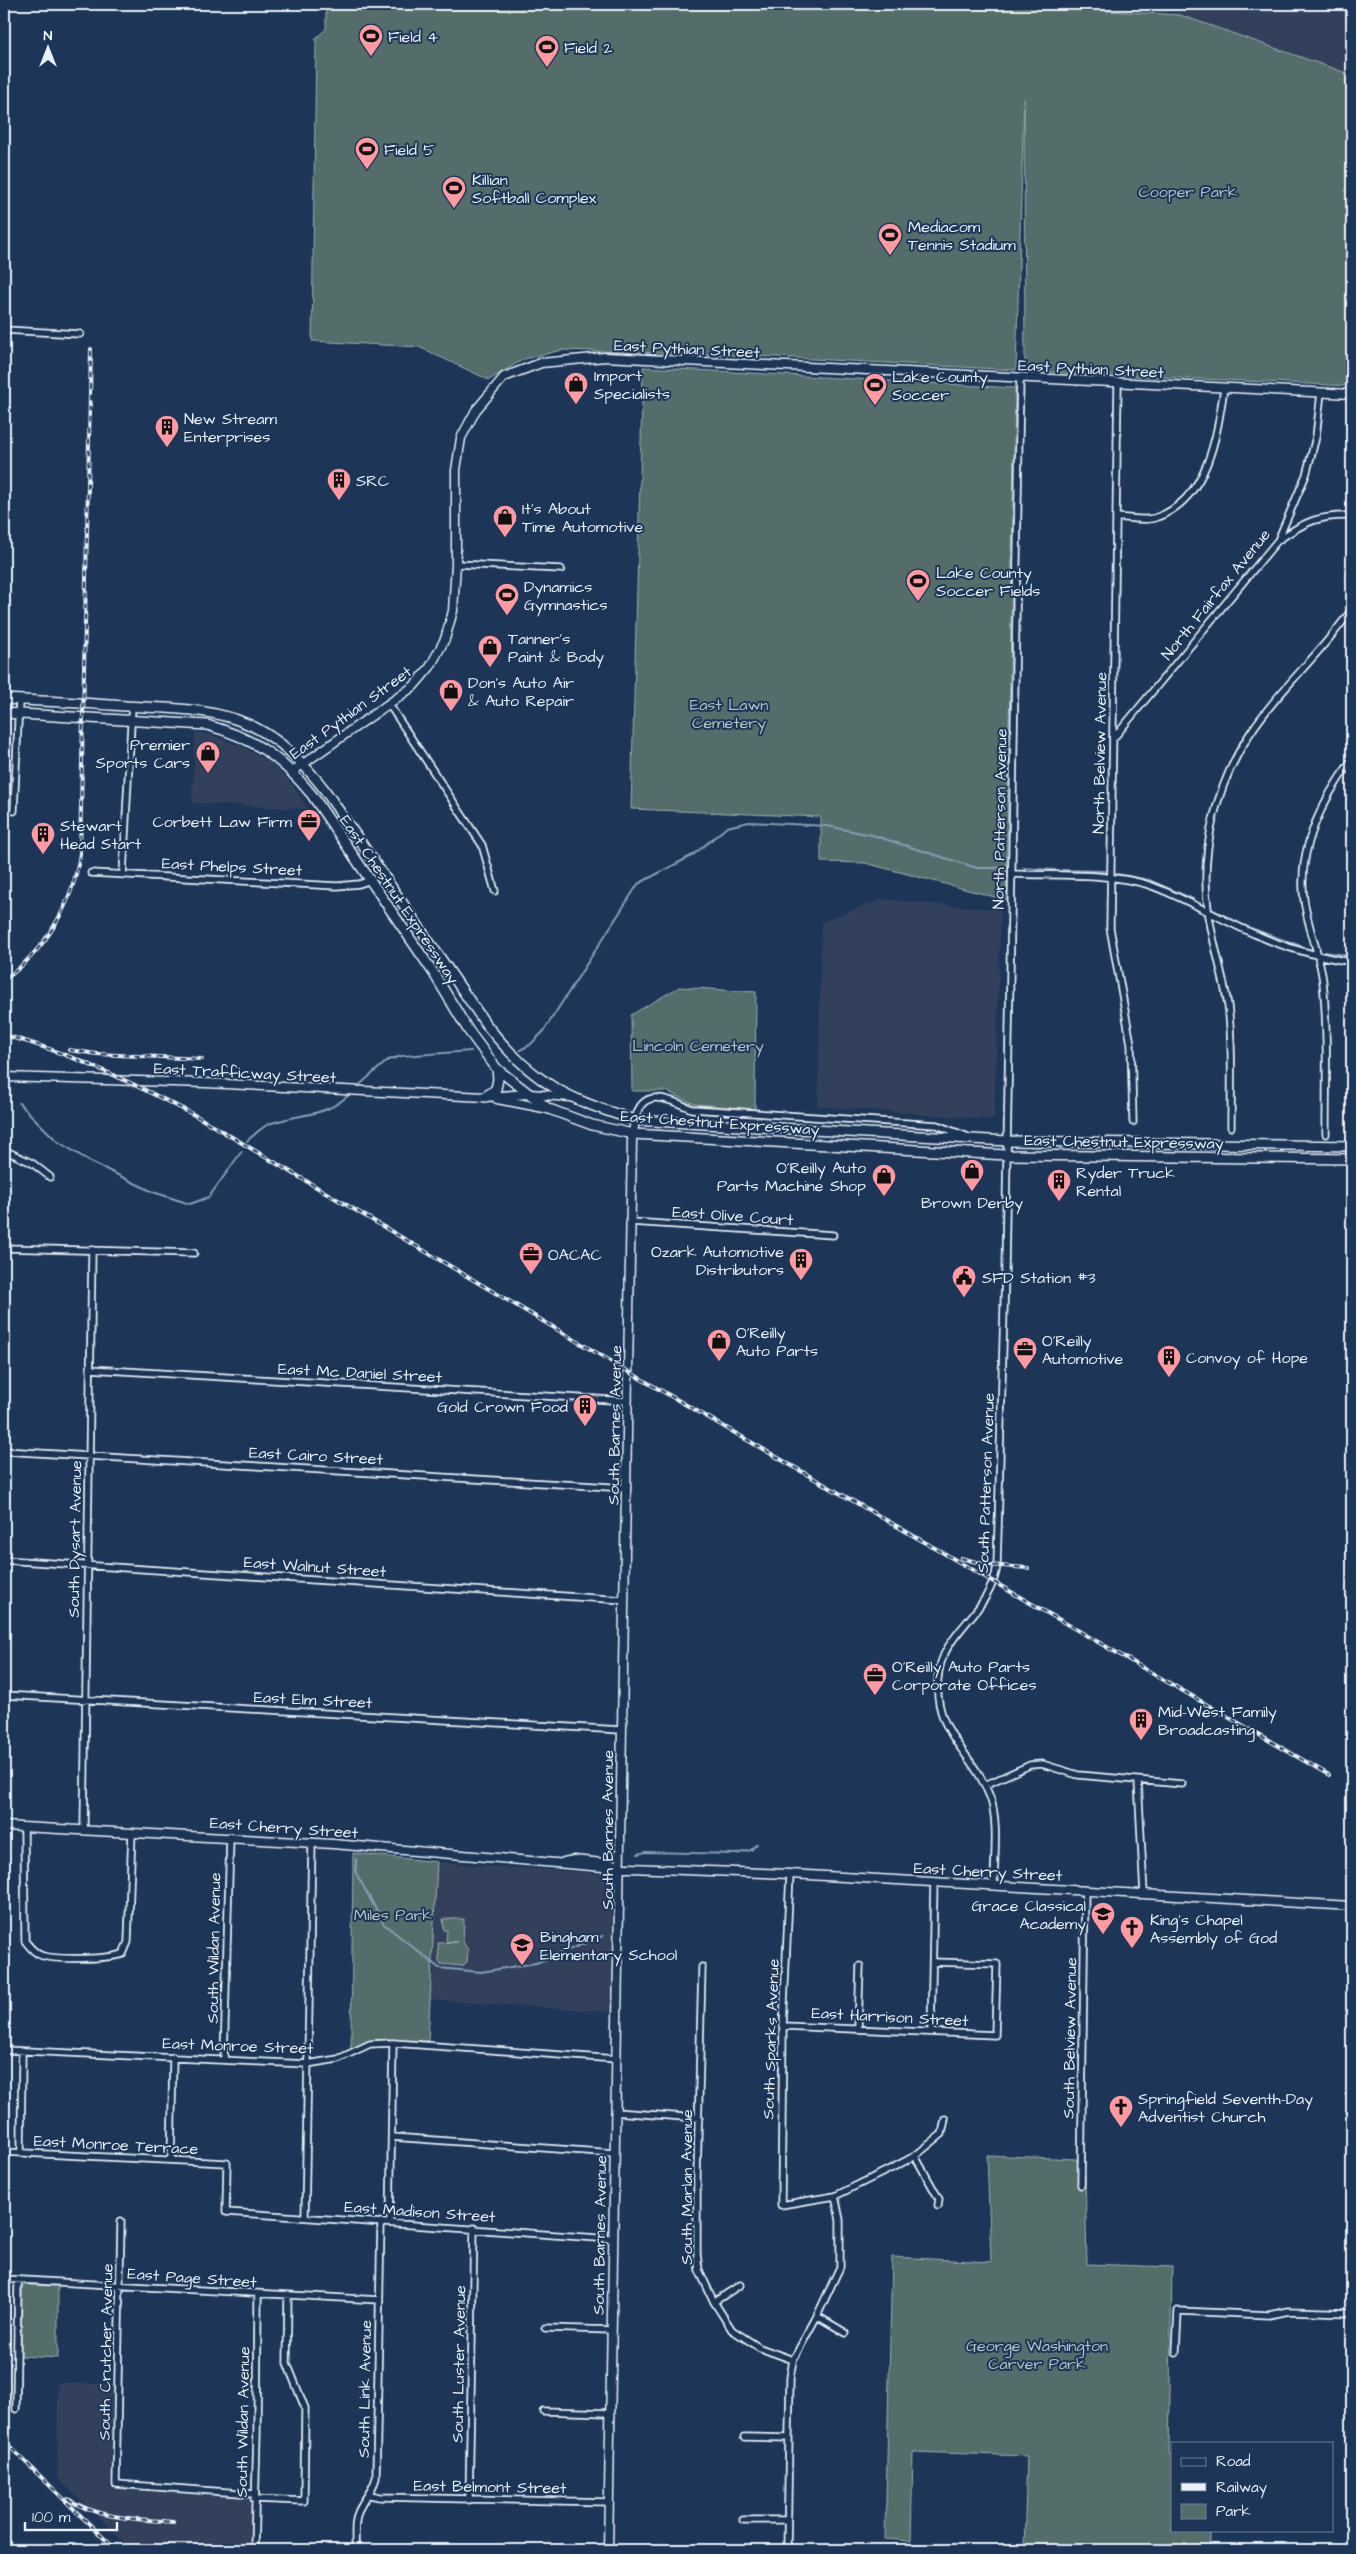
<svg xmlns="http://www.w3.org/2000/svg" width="1356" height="2554" viewBox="0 0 1356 2554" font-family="'Architects Daughter',sans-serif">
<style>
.built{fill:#30415c}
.green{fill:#546d6a;stroke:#9eafb1}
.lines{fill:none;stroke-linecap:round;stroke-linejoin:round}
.stream{stroke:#849eb5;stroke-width:2}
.street-casing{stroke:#e8f1f8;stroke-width:9}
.secondary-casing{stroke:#e8f1f8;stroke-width:11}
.primary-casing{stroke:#e8f1f8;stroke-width:12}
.street{stroke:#1d3557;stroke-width:5.5}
.secondary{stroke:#1d3557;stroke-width:8}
.primary{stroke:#1d3557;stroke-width:9}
.rail-casing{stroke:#e8f1f8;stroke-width:4}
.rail{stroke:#1d3557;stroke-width:2;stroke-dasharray:5.5;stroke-linecap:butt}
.labels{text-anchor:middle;stroke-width:4;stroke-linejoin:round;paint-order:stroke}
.poi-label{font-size:16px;fill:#e8f1f8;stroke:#1d3557;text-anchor:start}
.park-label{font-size:16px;fill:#b4c3c6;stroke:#1d3557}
.street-label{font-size:16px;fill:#e8f1f8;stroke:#1d3557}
</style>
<rect width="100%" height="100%" fill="#1d3557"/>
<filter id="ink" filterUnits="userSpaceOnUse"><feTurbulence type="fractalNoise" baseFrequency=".02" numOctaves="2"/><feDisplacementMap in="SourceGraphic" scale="10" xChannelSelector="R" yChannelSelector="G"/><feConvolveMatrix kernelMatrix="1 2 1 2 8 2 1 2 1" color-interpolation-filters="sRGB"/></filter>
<g filter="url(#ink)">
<path class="built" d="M947,4H1352V75L1180,15Z
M195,732L215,736L243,747L270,762L290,781L308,809L192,803Z
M882,899L1001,910L994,1120L818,1106L821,922Z
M437,1862L605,1874L610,1879L613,1890L612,2012L430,2000Z
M58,2382L114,2385L110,2487L247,2497L251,2502L250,2550H132L57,2477Z"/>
<path class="green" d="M326,4H982L1180,15L1352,75V386L1025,371L1024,99L1016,370L757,356L562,350L524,359L489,380L419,347L312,341L316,38L326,29Z
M643,367L1015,388L1006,900L865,863L821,862V817L631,809Z
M679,987L756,992L755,1109L694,1104L666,1091H632L631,1015Z
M353,1853L437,1862L428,2041L377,2040L351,2048Z
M443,1919H464L463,1942L468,1950L467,1962L462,1966L441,1964L439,1961L438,1943L457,1942L446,1941L447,1930H444Z
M987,2155L1076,2159L1085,2175L1087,2264L1172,2267L1169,2454L1172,2455V2530H1210V2549L1078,2550L1024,2548L1027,2456L913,2452L911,2541L885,2539L892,2257L991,2262Z
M24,2285L58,2286V2358L21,2356L22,2288Z"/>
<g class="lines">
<path class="stream" d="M1023,868L1055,870
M1062,870L1104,871
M1117,874L1149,880L1193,899
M1213,910L1245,926L1301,946
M1325,952L1352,956
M520,1050L530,1045L543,1032L638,884L693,855L727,827L749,822L827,826L872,835L977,868H1005
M356,1088L388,1060L402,1056L471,1051
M19,1103L57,1141L91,1162L153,1192L190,1204L209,1197L242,1151
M247,1141C254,1135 263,1125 272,1123C304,1112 325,1118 351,1093
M638,1854L645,1852L736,1854L751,1850L757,1844
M356,1859V1873L384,1924L439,1968L481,1972L536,1963L603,1936"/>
<defs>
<path id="street" d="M4,330L80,334
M1118,383L1110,928L1131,1044L1133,1122
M1116,517C1127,518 1144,521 1155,518C1208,500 1217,436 1224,388
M1280,539C1306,521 1320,515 1352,516
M456,564L561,569
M388,703L482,845L495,891
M1113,739L1278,540L1306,475L1316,437L1321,393
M14,811L19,700
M91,873L337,886L359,884L371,880
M123,874L132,706
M1012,874C1054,876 1109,872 1149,885C1189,899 1225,923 1264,938C1292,950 1322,957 1352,962
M635,1120C642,1086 668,1099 692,1109L937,1125L966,1136
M1231,1127C1231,1087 1233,1046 1228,1006C1223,973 1212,942 1208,909C1200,850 1216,786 1249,735C1279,689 1321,654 1352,609
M1326,1134C1326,1083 1328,1032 1323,982C1320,954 1308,929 1304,900C1297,849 1322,800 1352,760
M4,1150L32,1163L50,1177
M631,1222L833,1235
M4,1248L194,1253
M90,1369L628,1401
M4,1451L627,1488
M4,1560L624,1600
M4,1695L621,1730
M1138,1781L1144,1894
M985,1785L1030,1765L1042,1764L1078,1775L1182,1784
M24,1827L25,1941C30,1947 35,1954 43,1956C59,1960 108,1959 123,1954L128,1942L132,1832
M84,1829L92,1250
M790,1874L783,2026L781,2205L835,2196L888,2170L915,2156L942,2134L945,2119
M994,1885C994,1859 999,1821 990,1797C973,1751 933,1734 938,1678C941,1632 990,1615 997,1566L1005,1271L1020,378
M702,1967L697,2176V2254L699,2270L714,2302L732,2330L760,2348L793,2360
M783,2026L995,2035L997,1964L933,1962
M858,2028L860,1966
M931,2032L934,1881
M4,2050L307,2064L338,2059L370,2044L393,2043L616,2059
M224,2059L230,1837
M615,2112L699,2118
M392,2137L614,2153
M4,2152L227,2163L226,2212L612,2239
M21,2153L22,2051
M915,2156L939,2199L938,2206
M171,2160L173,2057
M1081,2185L1085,1890
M305,2217L312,1842
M121,2221L116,2484L254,2494
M390,2223L393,2043
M4,2279L379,2300
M714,2302L740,2285
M817,2316L846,2333
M545,2328L611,2330
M1176,2352L1178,2311L1269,2315L1289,2311L1352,2313
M16,2409L18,2280
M543,2411L609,2413
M744,2437L789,2438
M370,2495L380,2497L609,2502
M254,2499L304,2501L305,2408L287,2363L288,2296
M469,2500L474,2228
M743,2520H787
M254,2550L257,2432L258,2294
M355,2550C356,2537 353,2522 359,2510C364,2497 372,2493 376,2478L381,2222
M787,2550L790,2378L793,2360L817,2316L840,2267V2220L835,2196"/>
<path id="secondary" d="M293,771L414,686L430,667L445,639L453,611L456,564V470L461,438L476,410L504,377L541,363L605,357L1352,394
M4,1077L205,1083L485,1097L529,1094L570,1097
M497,1099L549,1109
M4,1826L333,1844L603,1867L790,1874L1352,1906
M564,1862L574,1860L612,1864
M608,2550L632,1140L635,1120"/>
<path id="primary" d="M4,699C45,701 85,703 126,706C219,710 263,711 324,789L485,1023C531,1082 564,1098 635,1120L1007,1141L1352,1146
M4,713L207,725C254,738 282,758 312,795L433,972L468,1030L497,1069L549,1109L592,1125L633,1134L1006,1155L1352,1159
M485,1097L496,1089L498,1079L497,1069"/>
</defs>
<use href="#street" class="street-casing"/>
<use href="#secondary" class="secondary-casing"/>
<use href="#primary" class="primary-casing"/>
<use href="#street" class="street"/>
<use href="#secondary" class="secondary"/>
<use href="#primary" class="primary"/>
<defs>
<path id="rail" d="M4,980C46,950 73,904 80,853L91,349
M4,1035C72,1053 135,1084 198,1117L629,1372L1329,1775
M69,1050L97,1054L202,1059
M961,1558L988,1565L1028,1568
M4,2441L116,2550
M68,2499C98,2519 138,2519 173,2522"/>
</defs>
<use href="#rail" class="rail-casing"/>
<use href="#rail" class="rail"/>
</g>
</g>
<defs>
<symbol id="stadium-pin" viewBox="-11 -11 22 30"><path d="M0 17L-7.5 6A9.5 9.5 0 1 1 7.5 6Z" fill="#ff9aa2" stroke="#1d3557"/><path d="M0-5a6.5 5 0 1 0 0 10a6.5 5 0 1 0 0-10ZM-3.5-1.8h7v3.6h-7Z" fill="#111"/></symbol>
<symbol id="shop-pin" viewBox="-11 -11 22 30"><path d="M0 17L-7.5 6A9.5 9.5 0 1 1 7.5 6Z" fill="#ff9aa2" stroke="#1d3557"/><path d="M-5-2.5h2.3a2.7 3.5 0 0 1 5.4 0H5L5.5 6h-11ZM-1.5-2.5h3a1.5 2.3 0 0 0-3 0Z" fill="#111"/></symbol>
<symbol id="building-pin" viewBox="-11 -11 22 30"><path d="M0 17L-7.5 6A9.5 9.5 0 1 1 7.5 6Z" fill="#ff9aa2" stroke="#1d3557"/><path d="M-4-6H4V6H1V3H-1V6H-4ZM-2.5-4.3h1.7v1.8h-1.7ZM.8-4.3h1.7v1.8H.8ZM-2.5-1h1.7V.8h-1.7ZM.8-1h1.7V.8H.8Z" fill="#111"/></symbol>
<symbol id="office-pin" viewBox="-11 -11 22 30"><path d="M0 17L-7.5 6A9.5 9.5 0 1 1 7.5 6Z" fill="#ff9aa2" stroke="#1d3557"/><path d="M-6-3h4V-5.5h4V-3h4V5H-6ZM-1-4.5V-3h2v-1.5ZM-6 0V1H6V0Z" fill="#111"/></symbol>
<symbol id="civic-pin" viewBox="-11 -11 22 30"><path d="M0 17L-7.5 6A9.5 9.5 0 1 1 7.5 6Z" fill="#ff9aa2" stroke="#1d3557"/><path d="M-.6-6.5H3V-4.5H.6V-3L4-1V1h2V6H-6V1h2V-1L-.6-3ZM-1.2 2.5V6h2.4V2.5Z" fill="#111"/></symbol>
<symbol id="school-pin" viewBox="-11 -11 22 30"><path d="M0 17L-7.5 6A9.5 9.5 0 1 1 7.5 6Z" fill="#ff9aa2" stroke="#1d3557"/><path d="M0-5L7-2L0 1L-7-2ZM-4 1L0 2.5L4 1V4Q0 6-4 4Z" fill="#111"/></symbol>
<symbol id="church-pin" viewBox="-11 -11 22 30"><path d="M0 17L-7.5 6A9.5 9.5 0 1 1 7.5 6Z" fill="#ff9aa2" stroke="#1d3557"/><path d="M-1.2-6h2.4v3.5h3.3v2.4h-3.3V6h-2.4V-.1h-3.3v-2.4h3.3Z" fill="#111"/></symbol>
</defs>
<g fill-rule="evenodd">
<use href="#stadium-pin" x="357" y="22" width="28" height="38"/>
<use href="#stadium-pin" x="533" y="33" width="28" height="38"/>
<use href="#stadium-pin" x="353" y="135" width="28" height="38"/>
<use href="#stadium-pin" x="440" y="174" width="28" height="38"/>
<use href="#stadium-pin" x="876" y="221" width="28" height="38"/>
<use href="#shop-pin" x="562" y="370" width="28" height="38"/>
<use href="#stadium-pin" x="861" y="371" width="28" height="38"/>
<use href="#building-pin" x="153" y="413" width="28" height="38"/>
<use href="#building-pin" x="325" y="466" width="28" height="38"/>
<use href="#shop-pin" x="491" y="503" width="28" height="38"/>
<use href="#stadium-pin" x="904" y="567" width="28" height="38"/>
<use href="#stadium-pin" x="493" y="581" width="28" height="38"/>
<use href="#shop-pin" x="476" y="633" width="28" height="38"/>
<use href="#shop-pin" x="437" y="677" width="28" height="38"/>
<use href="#shop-pin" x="194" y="739" width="28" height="38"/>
<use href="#office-pin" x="295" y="807" width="28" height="38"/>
<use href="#building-pin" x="29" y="820" width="28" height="38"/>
<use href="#shop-pin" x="958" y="1157" width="28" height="38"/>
<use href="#shop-pin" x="870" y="1162" width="28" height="38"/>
<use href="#building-pin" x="1045" y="1167" width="28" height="38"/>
<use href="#office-pin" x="517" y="1240" width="28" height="38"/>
<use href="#building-pin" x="787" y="1246" width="28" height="38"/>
<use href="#civic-pin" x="950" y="1263" width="28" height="38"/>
<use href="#shop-pin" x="705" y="1327" width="28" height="38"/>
<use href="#office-pin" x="1011" y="1335" width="28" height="38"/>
<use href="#building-pin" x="1155" y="1343" width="28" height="38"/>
<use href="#building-pin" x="571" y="1392" width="28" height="38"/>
<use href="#office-pin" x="861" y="1661" width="28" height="38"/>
<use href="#building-pin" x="1127" y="1706" width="28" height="38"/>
<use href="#school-pin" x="1089" y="1900" width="28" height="38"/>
<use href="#church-pin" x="1118" y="1914" width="28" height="38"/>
<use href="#school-pin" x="508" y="1931" width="28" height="38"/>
<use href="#church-pin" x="1107" y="2093" width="28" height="38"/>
</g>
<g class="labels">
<g class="poi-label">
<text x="388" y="42">Field 4</text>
<text x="564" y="53">Field 2</text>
<text x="384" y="155">Field 5</text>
<text x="472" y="185">Killian<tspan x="472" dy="18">Softball Complex</tspan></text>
<text x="908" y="232">Mediacom<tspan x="908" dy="18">Tennis Stadium</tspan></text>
<text x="594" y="381">Import<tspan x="594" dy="18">Specialists</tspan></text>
<text x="892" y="382">Lake County<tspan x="892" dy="18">Soccer</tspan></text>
<text x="184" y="424">New Stream<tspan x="184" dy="18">Enterprises</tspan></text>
<text x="356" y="486">SRC</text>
<text x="522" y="514">It's About<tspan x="522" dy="18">Time Automotive</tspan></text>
<text x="936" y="578">Lake County<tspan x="936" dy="18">Soccer Fields</tspan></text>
<text x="524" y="592">Dynamics<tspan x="524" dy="18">Gymnastics</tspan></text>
<text x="508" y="644">Tanner's<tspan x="508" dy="18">Paint &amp; Body</tspan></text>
<text x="468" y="688">Don's Auto Air<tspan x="468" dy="18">&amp; Auto Repair</tspan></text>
<text x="190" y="750" text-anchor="end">Premier<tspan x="190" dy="18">Sports Cars</tspan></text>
<text x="292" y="827" text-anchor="end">Corbett Law Firm</text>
<text x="60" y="831">Stewart<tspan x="60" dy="18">Head Start</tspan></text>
<text x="866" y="1173" text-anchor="end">O'Reilly Auto<tspan x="866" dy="18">Parts Machine Shop</tspan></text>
<text x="1076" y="1178">Ryder Truck<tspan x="1076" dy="18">Rental</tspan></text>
<text x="972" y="1208" text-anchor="middle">Brown Derby</text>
<text x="784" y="1257" text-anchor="end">Ozark Automotive<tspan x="784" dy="18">Distributors</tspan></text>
<text x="548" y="1260">OACAC</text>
<text x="982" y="1283">SFD Station #3</text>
<text x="736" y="1338">O'Reilly<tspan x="736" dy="18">Auto Parts</tspan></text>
<text x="1042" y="1346">O'Reilly<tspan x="1042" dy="18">Automotive</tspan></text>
<text x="1186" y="1363">Convoy of Hope</text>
<text x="568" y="1412" text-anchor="end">Gold Crown Food</text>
<text x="892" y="1672">O'Reilly Auto Parts<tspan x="892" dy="18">Corporate Offices</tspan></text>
<text x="1158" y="1717">Mid-West Family<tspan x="1158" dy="18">Broadcasting</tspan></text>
<text x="1086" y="1911" text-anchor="end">Grace Classical<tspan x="1086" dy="18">Academy</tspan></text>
<text x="1150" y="1925">King's Chapel<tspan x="1150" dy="18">Assembly of God</tspan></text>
<text x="540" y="1942">Bingham<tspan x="540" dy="18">Elementary School</tspan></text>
<text x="1138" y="2104">Springfield Seventh-Day<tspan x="1138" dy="18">Adventist Church</tspan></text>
</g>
<g class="park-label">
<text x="1188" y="197">Cooper Park</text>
<text x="729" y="710">East Lawn<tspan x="729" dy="18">Cemetery</tspan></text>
<text x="698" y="1051">Lincoln Cemetery</text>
<text x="393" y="1920">Miles Park</text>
<text x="1037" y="2351">George Washington<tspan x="1037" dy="18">Carver Park</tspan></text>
</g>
<g class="street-label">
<text transform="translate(687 348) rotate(3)" y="6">East Pythian Street</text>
<text transform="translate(1091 368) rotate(3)" y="6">East Pythian Street</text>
<text transform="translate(1215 594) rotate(-51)" y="6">North Fairfax Avenue</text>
<text transform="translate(350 712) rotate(-36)" y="6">East Pythian Street</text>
<text transform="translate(1099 753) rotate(-89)" y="6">North Belview Avenue</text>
<text transform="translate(999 819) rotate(-89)" y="6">North Patterson Avenue</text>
<text transform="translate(232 866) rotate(3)" y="6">East Phelps Street</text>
<text transform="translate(400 899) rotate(56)" y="6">East Chestnut Expressway</text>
<text transform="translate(245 1072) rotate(3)" y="6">East Trafficway Street</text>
<text transform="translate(720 1122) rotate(4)" y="6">East Chestnut Expressway</text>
<text transform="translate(1124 1141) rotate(1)" y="6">East Chestnut Expressway</text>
<text transform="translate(733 1215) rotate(4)" y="6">East Olive Court</text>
<text transform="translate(360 1372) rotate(3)" y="6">East Mc Daniel Street</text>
<text transform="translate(614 1425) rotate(-89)" y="6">South Barnes Avenue</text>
<text transform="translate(316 1455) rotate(3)" y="6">East Cairo Street</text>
<text transform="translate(985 1483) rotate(-88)" y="6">South Patterson Avenue</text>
<text transform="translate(74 1539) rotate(-89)" y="6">South Dysart Avenue</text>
<text transform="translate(315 1566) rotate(4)" y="6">East Walnut Street</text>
<text transform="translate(313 1699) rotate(3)" y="6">East Elm Street</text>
<text transform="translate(284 1827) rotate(4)" y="6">East Cherry Street</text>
<text transform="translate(607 1830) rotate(-90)" y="6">South Barnes Avenue</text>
<text transform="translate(988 1871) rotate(3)" y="6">East Cherry Street</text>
<text transform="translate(213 1948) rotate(-89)" y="6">South Wildan Avenue</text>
<text transform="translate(890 2016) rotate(3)" y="6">East Harrison Street</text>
<text transform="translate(1069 2038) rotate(-89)" y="6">South Belview Avenue</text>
<text transform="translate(770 2039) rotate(-88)" y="6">South Sparks Avenue</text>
<text transform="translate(238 2045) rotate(2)" y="6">East Monroe Street</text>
<text transform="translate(116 2144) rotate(3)" y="6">East Monroe Terrace</text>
<text transform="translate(686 2187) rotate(-90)" y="6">South Marlan Avenue</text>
<text transform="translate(420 2211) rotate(4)" y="6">East Madison Street</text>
<text transform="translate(599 2235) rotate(-89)" y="6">South Barnes Avenue</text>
<text transform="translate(192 2277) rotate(4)" y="6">East Page Street</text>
<text transform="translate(105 2352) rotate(-89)" y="6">South Crutcher Avenue</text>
<text transform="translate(458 2364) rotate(-89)" y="6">South Luster Avenue</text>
<text transform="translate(364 2389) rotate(-89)" y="6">South Link Avenue</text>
<text transform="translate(242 2422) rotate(-89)" y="6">South Wildan Avenue</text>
<text transform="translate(490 2486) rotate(1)" y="6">East Belmont Street</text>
</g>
</g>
<rect width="1356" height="2554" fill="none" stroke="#1d3557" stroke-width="20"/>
<rect x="10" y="10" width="1336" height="2534" fill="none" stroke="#e8f1f8" stroke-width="2" filter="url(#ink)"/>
<rect x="1171" y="2442" width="162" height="90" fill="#1d3557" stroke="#6e8097"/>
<rect x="1181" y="2458" width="25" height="8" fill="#1d3557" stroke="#6e8097"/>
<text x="1216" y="2466" font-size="15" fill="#e8f1f8">Road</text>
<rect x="1181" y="2483" width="25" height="8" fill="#e8f1f8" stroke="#6e8097"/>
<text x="1216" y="2492" font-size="15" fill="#e8f1f8">Railway</text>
<rect x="1181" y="2504" width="25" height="15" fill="#546d6a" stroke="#6e8097"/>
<text x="1216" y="2516" font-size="15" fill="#e8f1f8">Park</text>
<g transform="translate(48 48)" stroke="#1d3557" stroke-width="4" paint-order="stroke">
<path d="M0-4L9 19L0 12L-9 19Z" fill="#e8f1f8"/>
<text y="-8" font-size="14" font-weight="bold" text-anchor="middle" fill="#e8f1f8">N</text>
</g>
<path d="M25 2522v8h92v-8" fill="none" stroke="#e8f1f8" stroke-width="2.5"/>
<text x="32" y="2522" font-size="15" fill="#e8f1f8" stroke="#1d3557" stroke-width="4" paint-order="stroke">100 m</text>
</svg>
